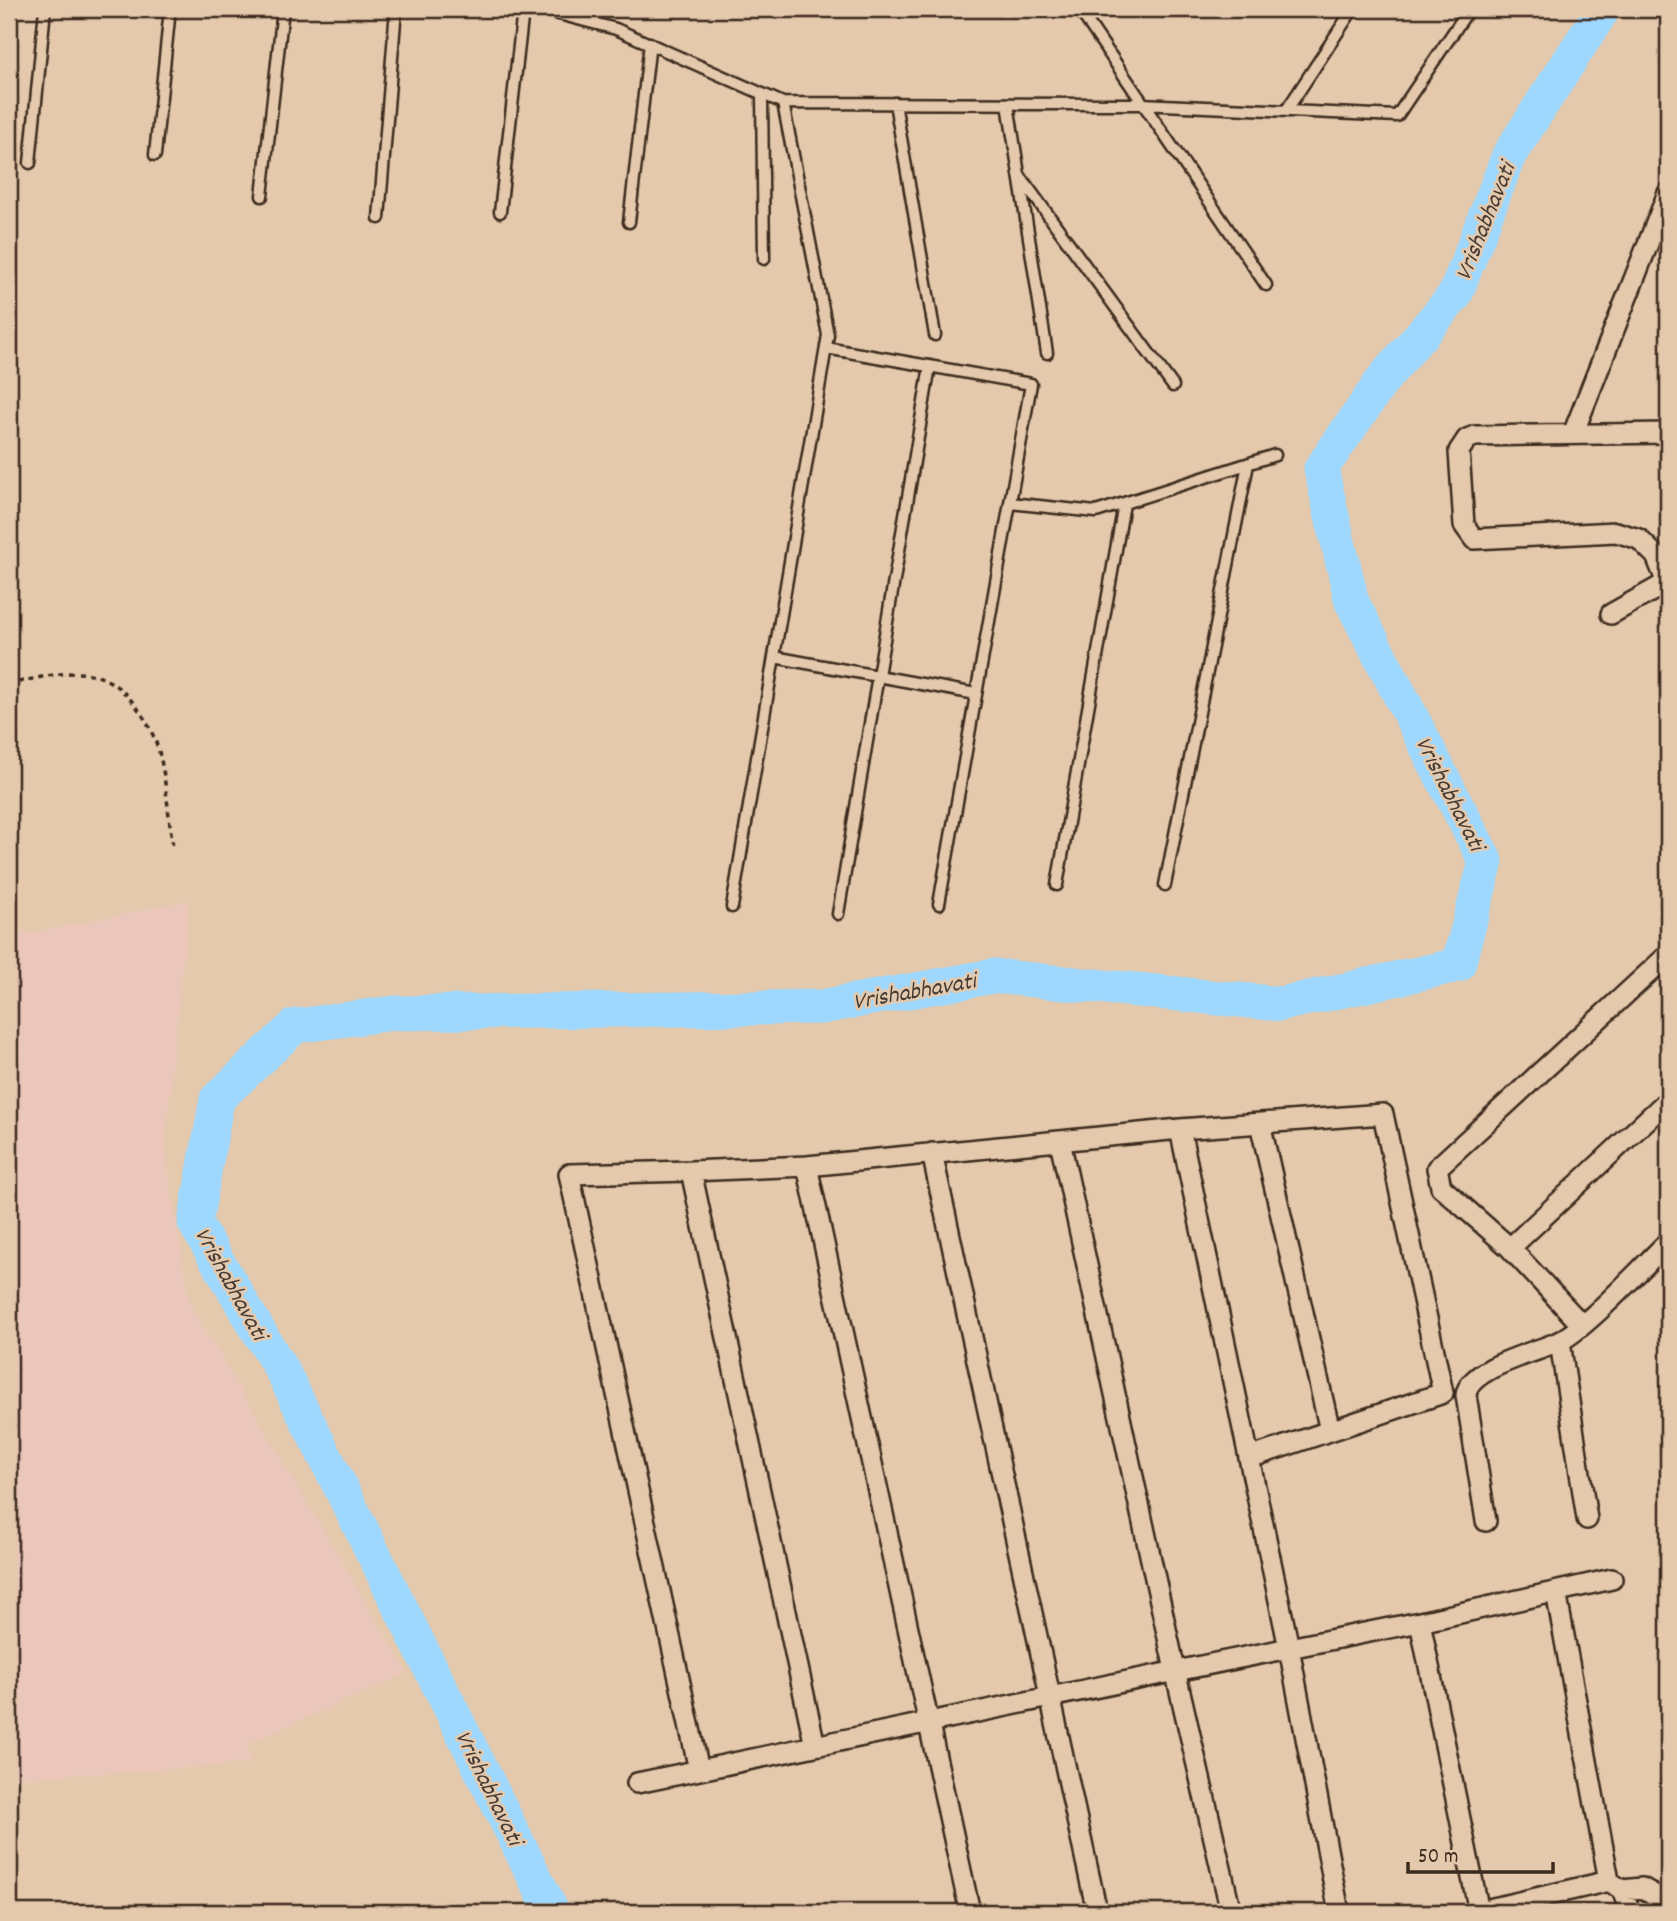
<svg xmlns="http://www.w3.org/2000/svg" width="1677" height="1921" viewBox="0 0 1677 1921" font-family="Dekko,sans-serif">
<style>
.built{fill:#eac7ba}
.lines{fill:none;stroke-linecap:round;stroke-linejoin:round}
.river{stroke:#9ed8fe;stroke-width:35}
.service-casing{stroke:#3b2a1e;stroke-width:15}
.minor-casing{stroke:#3b2a1e;stroke-width:24}
.path{stroke:#3b2a1e;stroke-width:3.5;stroke-dasharray:5 5;stroke-linecap:butt}
.service{stroke:#e5c9ac;stroke-width:10}
.minor{stroke:#e5c9ac;stroke-width:19}
.labels{text-anchor:middle;stroke-width:5;stroke-linejoin:round;paint-order:stroke}
.water-label{font-size:24px;font-style:italic;fill:#453b34;stroke:#e5c9ac}
</style>
<rect width="100%" height="100%" fill="#e5c9ac"/>
<filter id="ink" filterUnits="userSpaceOnUse"><feTurbulence type="fractalNoise" baseFrequency=".0143" numOctaves="2"/><feDisplacementMap in="SourceGraphic" scale="14" xChannelSelector="R" yChannelSelector="G"/><feConvolveMatrix kernelMatrix="1 2 1 2 8 2 1 2 1" color-interpolation-filters="sRGB"/></filter>
<g filter="url(#ink)">
<path class="built" d="M189,900L165,1147L190,1304L408,1673L247,1744L250,1764L9,1779V930L33,933Z"/>
<g class="lines">
<path class="river" d="M552,1912L285,1376L195,1223L217,1099L295,1026L394,1013L821,1007L993,976L1281,1004L1458,965L1486,862L1352,602L1321,469L1384,378L1455,295L1509,155L1603,9"/>
<defs>
<path id="service" d="M510,9L551,12L616,29L783,103L1142,104L1397,116L1469,9
M1079,9L1266,285
M762,96L764,259
M895,103L935,335
M1008,104L1047,353
M1286,111L1353,9
M155,155L170,9
M30,163L45,9
M1019,175L1173,386
M262,196L283,9
M500,212L523,10
M379,218L396,9
M629,222L650,43
M826,348L1031,384L939,904
M1010,503L1096,512L1275,455
M774,657L976,694
M1057,885L1124,504
M1165,885L1248,464
M732,907L828,335L783,103
M838,914L930,366"/>
<path id="minor" d="M1573,434L1668,193
M1667,583L1656,556L1639,539L1616,532L1474,539L1464,525L1459,451L1467,439L1475,436L1668,433
M1611,614L1668,582
M1260,1123L1330,1431
M1180,1129L1383,1114L1443,1393L1249,1458
M1060,1141L1175,1670L1231,1912
M932,1153L1097,1912
M807,1166L691,1171L815,1746
M691,1171L569,1174L699,1770
M1510,1248L1668,1100
M1581,1324L1510,1248L1441,1187L1437,1168L1668,955
M1560,1342L1587,1519
M1486,1521L1466,1395C1469,1368 1533,1353 1556,1343C1584,1331 1643,1266 1668,1242
M1556,1592L1609,1881
M1420,1622L1612,1579
M637,1783C898,1729 1159,1673 1420,1622L1479,1912
M970,1912L807,1166L1180,1129L1289,1648L1339,1912
M1476,1912L1609,1881L1622,1890
M1630,1912L1622,1890L1642,1888L1668,1902"/>
</defs>
<use href="#service" class="service-casing"/>
<use href="#minor" class="minor-casing"/>
<path class="path" d="M9,684C35,679 63,670 89,674C119,678 145,713 155,740C166,767 168,817 173,847"/>
<use href="#service" class="service"/>
<use href="#minor" class="minor"/>
</g>
</g>
<g class="labels">
<g class="water-label">
<text transform="translate(1484 221) rotate(-68)" y="8">Vrishabhavati</text>
<text transform="translate(1451 793) rotate(63)" y="8">Vrishabhavati</text>
<text transform="translate(914 990) rotate(-10)" y="8">Vrishabhavati</text>
<text transform="translate(232 1283) rotate(61)" y="8">Vrishabhavati</text>
<text transform="translate(490 1787) rotate(64)" y="8">Vrishabhavati</text>
</g>
</g>
<rect width="1677" height="1921" fill="none" stroke="#e5c9ac" stroke-width="35"/>
<rect x="18" y="18" width="1642" height="1886" fill="none" stroke="#3b2a1e" stroke-width="2.5" filter="url(#ink)"/>
<path d="M1408 1862v10h145v-10" fill="none" stroke="#3b2a1e" stroke-width="3.5"/>
<text x="1418" y="1862" font-size="21" fill="#3b2a1e" stroke="#e5c9ac" stroke-width="5" paint-order="stroke">50 m</text>
</svg>
